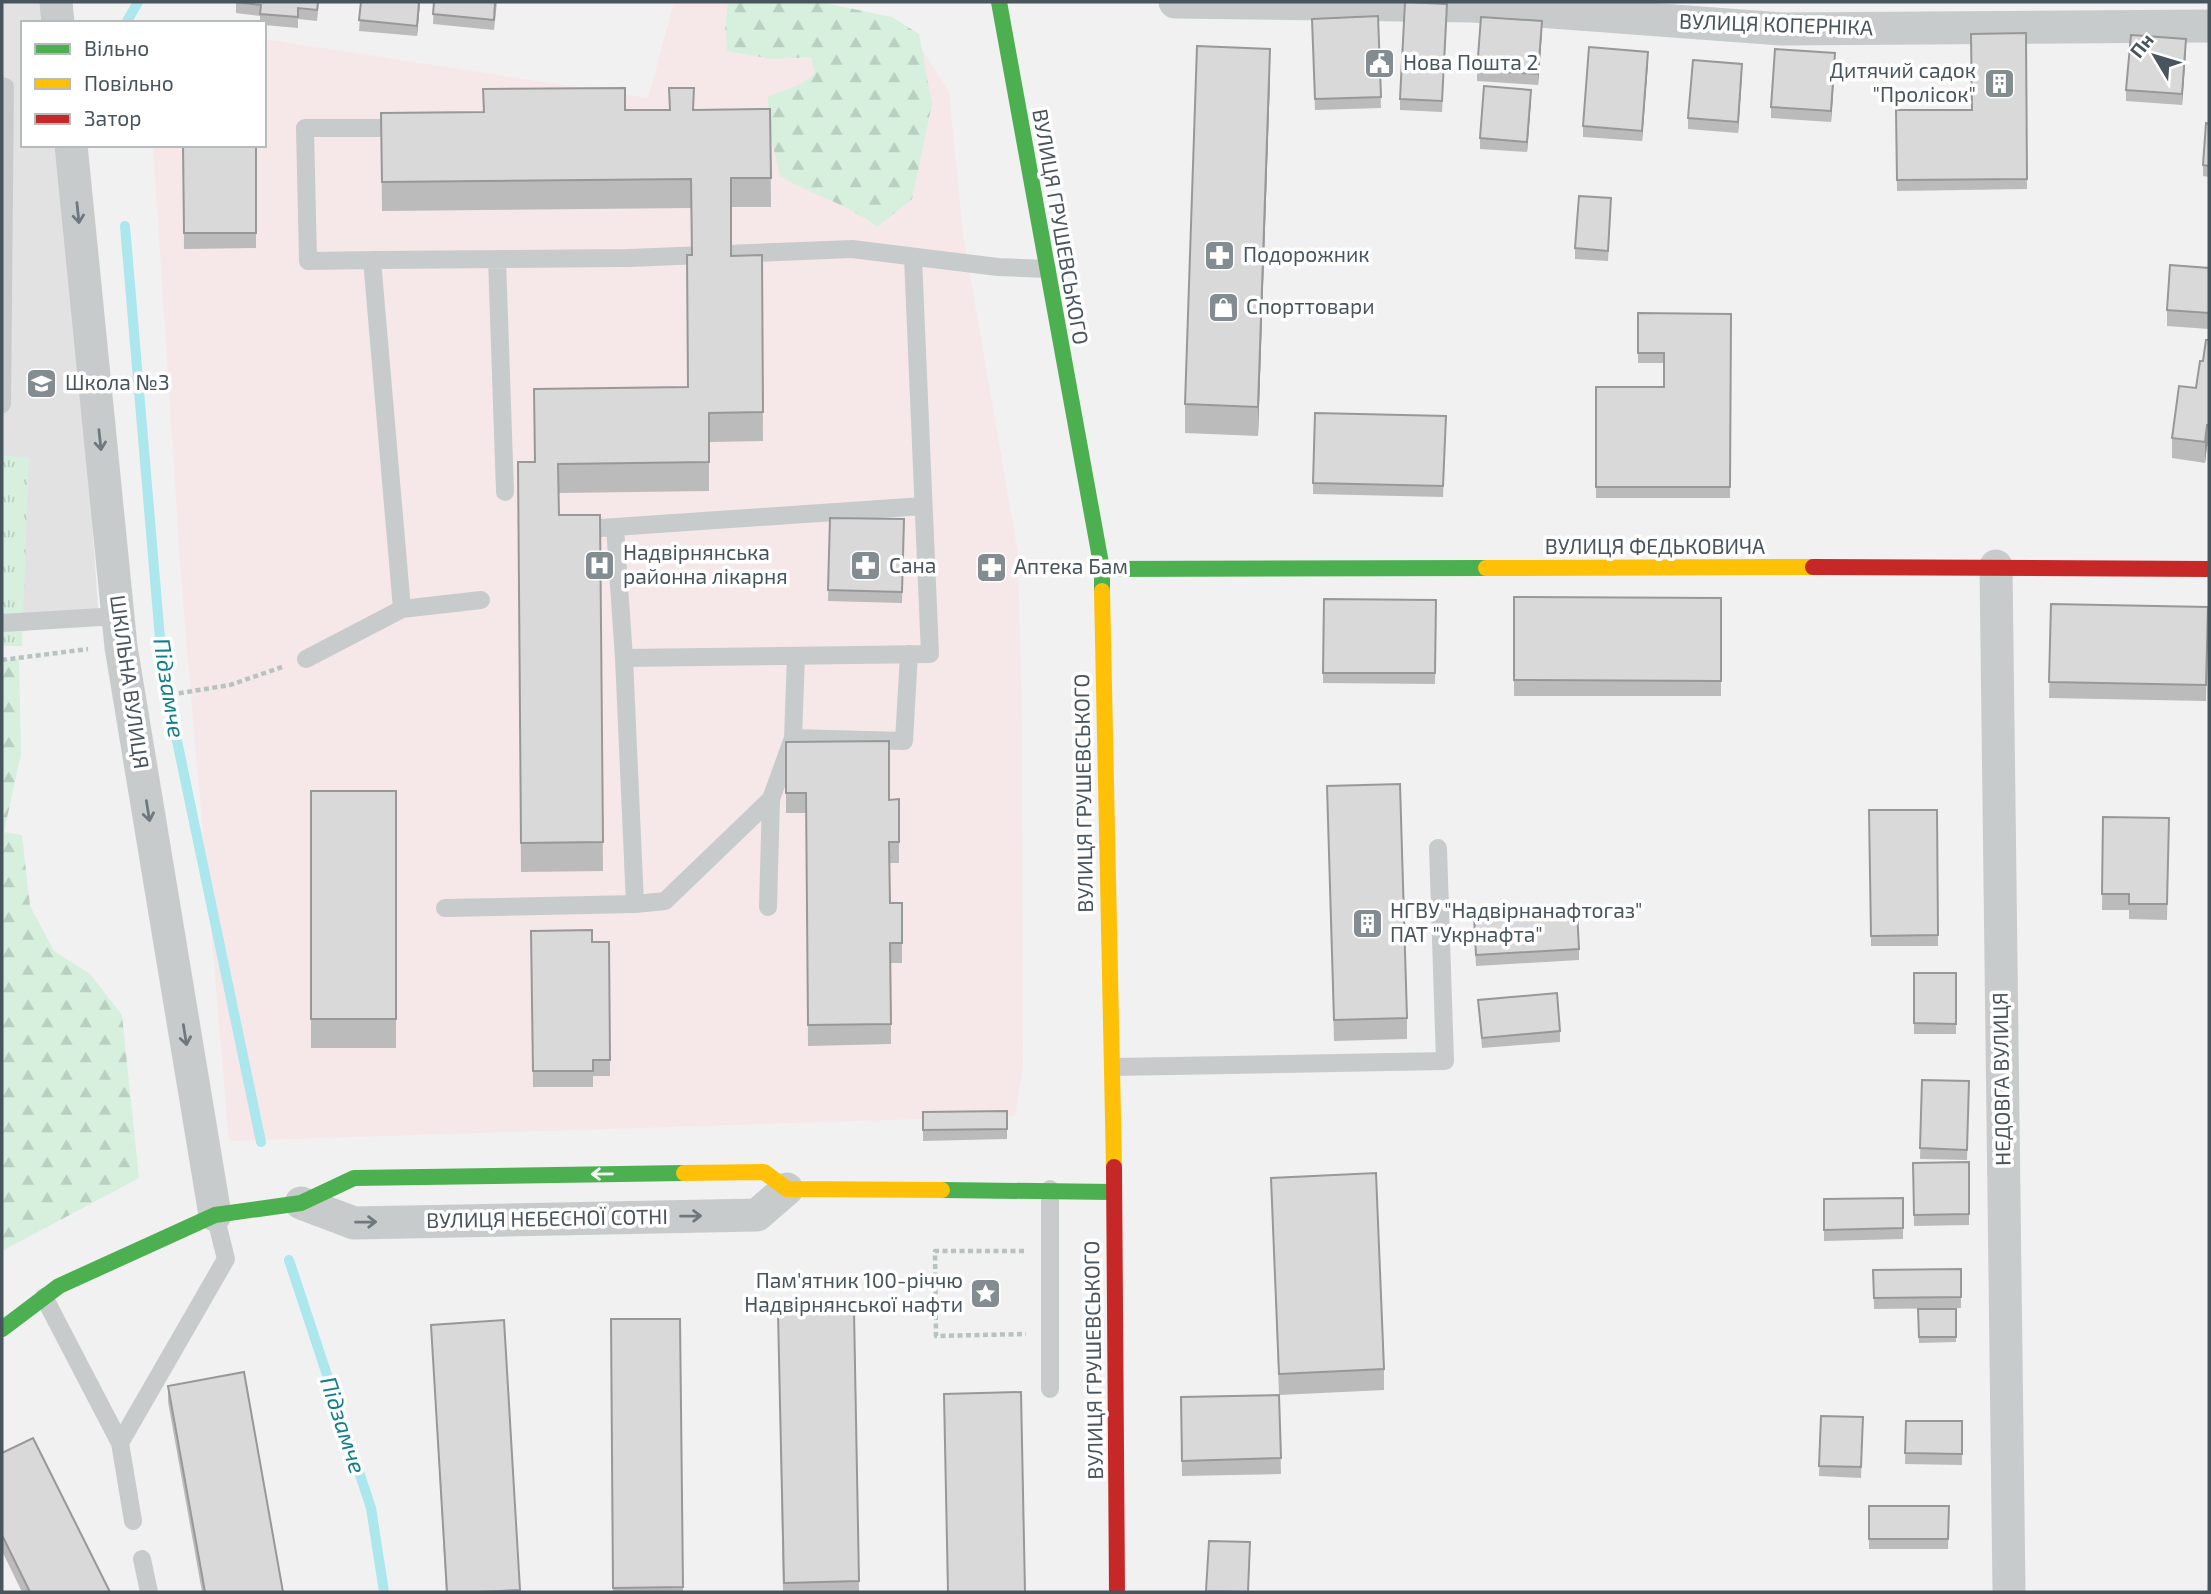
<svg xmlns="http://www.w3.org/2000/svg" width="2211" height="1594" viewBox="0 0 2211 1594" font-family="'Exo 2',sans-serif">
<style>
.education{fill:#e3e2e3}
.medical{fill:#f6e8e9}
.grass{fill:url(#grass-tufts)}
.forest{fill:url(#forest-firs)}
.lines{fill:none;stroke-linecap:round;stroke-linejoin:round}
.stream{stroke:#abe7ed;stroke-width:10}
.path{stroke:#b7c3be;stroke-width:4.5;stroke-dasharray:5 3.5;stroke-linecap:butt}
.lane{stroke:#c8cbcc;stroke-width:18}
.street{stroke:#c8cbcc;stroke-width:33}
.fast{stroke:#4caf50;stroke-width:16}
.slow{stroke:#ffc107;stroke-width:16}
.jam{stroke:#c62828;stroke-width:16}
.wall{fill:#bbb}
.shaded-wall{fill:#989899}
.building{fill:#d9d9da;stroke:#989899;stroke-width:2}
.oneway{stroke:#6e787e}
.oneway2{stroke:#f6fbf6}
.labels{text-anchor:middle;stroke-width:7;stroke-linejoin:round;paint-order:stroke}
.street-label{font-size:21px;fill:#48555d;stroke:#fff}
.poi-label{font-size:21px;fill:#48555d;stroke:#fff;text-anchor:start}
.water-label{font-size:23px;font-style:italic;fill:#0f7f8b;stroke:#fff}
</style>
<defs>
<pattern id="grass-tufts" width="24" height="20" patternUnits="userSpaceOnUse" patternTransform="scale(1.75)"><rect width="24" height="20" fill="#d6f0dd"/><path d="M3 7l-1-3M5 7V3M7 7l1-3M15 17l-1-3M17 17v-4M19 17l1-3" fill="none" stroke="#b9d0c0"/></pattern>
<pattern id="forest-firs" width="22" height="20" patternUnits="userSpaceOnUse" patternTransform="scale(1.75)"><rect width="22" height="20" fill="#d6f0dd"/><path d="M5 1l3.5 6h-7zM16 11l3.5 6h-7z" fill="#b9d0c0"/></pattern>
</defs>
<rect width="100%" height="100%" fill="#f1f1f1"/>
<path class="education" d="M2,2H56L57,23H23V145H66L99,622L2,634Z"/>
<path class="medical" d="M674,2H747L921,48L949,91L963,234L1018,553L1022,727L1023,1067L1015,1116L229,1141L181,577L153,145H264V39L648,98Z"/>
<path class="grass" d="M2,456L29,457L22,646H2Z"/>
<path class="forest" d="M728,2H819L892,17L919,34L932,104L912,199L877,227C848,204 812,195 780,176L768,125V96L797,86L815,74L811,57L772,59L727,51L725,27Z
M19,658L21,754L4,832L22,835L30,906L54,951L90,974L122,1015L139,1178L2,1251V661Z"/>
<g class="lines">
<path class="stream" d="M126,23L138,2
M125,226L163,674L261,1142
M289,1260L371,1508L384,1592"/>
<path class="path" d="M2,660L88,649
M162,696L230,685L282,667
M1024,1251H935L936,1336L1026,1334"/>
<path class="lane" d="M2,86L5,87L2,404
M497,259L505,492
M372,260L308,261L305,128H402
M586,529L923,506
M402,609L372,260L629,258L852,249L998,267L1047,269
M2,623L118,616
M624,658L930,654L913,258
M306,659L402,609L481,600
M793,738L904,741L909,654
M635,904L665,901L771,799L793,738L796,656
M768,907L771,799
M445,908L635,904L624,658L615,527
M1113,1067L1445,1061L1438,848
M1050,1189V1389
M44,1297L120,1443
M133,1521L120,1443L226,1259L215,1215
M142,1559L149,1592"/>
<path class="street" d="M56,2L58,23
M1175,2L1472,6L1782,29L2209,26
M71,145L121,647L215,1215
M1996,566L2009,1592
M301,1203L354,1223L757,1215L787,1189"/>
<path class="fast" d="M999,2L1102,569V591
M1102,569L1486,568
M942,1190L1113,1192
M2,1329L59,1286L215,1215L301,1203L354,1178L684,1173"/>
<path class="slow" d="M1486,568L1813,567
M1102,591L1114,1167
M684,1173L764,1172L787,1189L942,1190"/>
<path class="jam" d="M1813,567L2209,569
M1114,1167L1117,1592"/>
</g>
<path class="wall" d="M236,2H319L317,21L298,19V28L264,25V23H260V16L236,13Z
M361,2H420L417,36L359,31Z
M434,2H497L494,30L433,24Z
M1447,15L1442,112L1400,110V99Z
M1378,16L1381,108L1315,110L1312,19Z
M1542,32L1538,85L1477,81V70Z
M2026,33L2027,189L1897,191L1896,110H1972Z
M2186,50L2182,105L2126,101V90Z
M1648,62L1642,141L1583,137V126Z
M1835,64L1831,122L1771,118V107Z
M1742,75L1738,133L1688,129V118Z
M1270,78L1258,436L1185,433V404Z
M1531,100L1527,152L1480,149V138Z
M770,109L771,207H731V256L762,255L763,441L709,442V491L559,493V515H600L603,871L521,872L518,462H534L688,387L692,255L691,208L382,211L381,113Z
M2209,124V177L2203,176V165Z
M183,145H256V248L184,249Z
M1611,209L1608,261L1575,259V248Z
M2209,268V329L2167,326V310Z
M1638,313L1731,314L1730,498H1596V387H1664V363H1638Z
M2209,340V446H2207L2205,463L2172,458V438L2196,388Z
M1446,416L1443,497L1313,494V483Z
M830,518L904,519L902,603L828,601Z
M1514,597L1721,598V696H1514Z
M1324,599L1436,600L1435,684L1323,683Z
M2051,604L2208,607L2206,701L2049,698Z
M786,742L889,800L899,842V863H890V903L902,943V963H891V1044L808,1046L806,813H786Z
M1327,786L1407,1018V1039L1334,1041Z
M311,791H396V1048H311Z
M1869,810H1937L1938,946H1871Z
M2103,817L2169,818L2167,920L2129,919V910H2102Z
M1474,927L1579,949V960L1476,966Z
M531,931L592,942H609L610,1076H593V1087H533Z
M1914,973H1956V1034H1914Z
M1478,1000L1560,1031V1042L1482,1048Z
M1922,1080L1969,1081L1967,1160L1920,1159Z
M1007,1111V1139L923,1141V1112Z
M1969,1162V1225L1914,1226L1913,1163Z
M1271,1178L1384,1369V1390L1279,1395L1281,1474L1182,1476L1181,1397L1279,1395Z
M1903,1198V1239L1824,1241V1199Z
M1961,1269V1308L1874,1309L1873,1270Z
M1918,1309H1956V1342L1919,1343Z
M854,1311L859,1592H783L778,1313Z
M611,1319H680L683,1592H613Z
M504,1320L520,1592H446L431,1325Z
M168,1386L283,1592H202L168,1402Z
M1821,1416L1863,1417L1861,1478L1819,1476Z
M1906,1421H1962V1465L1905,1464Z
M2,1453L110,1592H22L2,1551Z
M1869,1506H1949L1948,1549H1869Z"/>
<path class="shaded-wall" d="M419,2H420L417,36V26Z
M1542,21V32L1538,85V74Z
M2186,39V50L2182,105V94Z
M1270,49V78L1258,436V407Z
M1648,52V62L1642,141V131Z
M1835,53V64L1831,122V111Z
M1742,64V75L1738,133V122Z
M1531,90V100L1527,152V142Z
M2207,425V446L2205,463V442Z"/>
<path class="building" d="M236,2H318L317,10L298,8V17L260,14L261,5Z
M361,2H419L417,26L359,20Z
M434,2H495L494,20L433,14Z
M1405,2L1447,4L1442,101L1400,99Z
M1378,16L1381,97L1315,99L1312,19Z
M1481,17L1542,21L1538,74L1477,70Z
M2026,33L2027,179L1897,180L1896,110H1972L1971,34Z
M2131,35L2186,39L2182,94L2126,90Z
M1197,46L1270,49L1258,407L1185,404Z
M1589,47L1648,52L1642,131L1583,126Z
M1775,49L1835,53L1831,111L1771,107Z
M1693,60L1742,64L1738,122L1688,118Z
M1484,86L1531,90L1527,142L1480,138Z
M625,88V110H670L669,88H694L693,110L770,109L771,178H731V256L762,255L763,412L709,413V462L558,464L559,515H600L603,842L521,843L518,462H535L534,389L688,387L687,255H692L691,179L382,182L381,113L484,112L483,89Z
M2206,123L2209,124V166L2203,165Z
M183,145H256V233H184Z
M1579,196L1611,198L1608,251L1575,248Z
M2170,265L2209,268V313L2167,310Z
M1638,313L1731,314L1730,487H1596V387H1664V353H1638Z
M2206,340H2209V425H2207L2205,442L2172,438L2179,386L2196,388L2200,361H2203Z
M1315,413L1446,416L1443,486L1313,483Z
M830,518L904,519L902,592L828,590Z
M1514,597L1721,598V681L1514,680Z
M1324,599L1436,600L1435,673H1323Z
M2051,604L2208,607L2206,685L2049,682Z
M889,741V800L899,799V842H889L890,903H902V943H890L891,1024L808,1025L806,793H786V742Z
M1400,784L1407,1018L1334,1020L1327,786Z
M311,791H396V1019H311Z
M1869,810H1937L1938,935L1871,936Z
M2103,817L2169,818L2167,904H2129V894H2102Z
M1577,910L1579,949L1476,955L1474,916Z
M592,930V942H609L610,1060H593V1071H533L531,931Z
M1914,973H1956V1024L1914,1023Z
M1557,993L1560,1031L1482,1038L1478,1000Z
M1922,1080L1969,1081L1967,1150L1920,1148Z
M1007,1111V1129L923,1130V1112Z
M1969,1162V1214L1914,1215L1913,1163Z
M1376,1173L1384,1369L1279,1374L1271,1178Z
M1903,1198V1228L1824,1230V1199Z
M1961,1269V1297L1874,1298L1873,1270Z
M1918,1309H1956V1337H1919Z
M854,1311L859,1581L784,1583L778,1313Z
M611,1319H680L683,1587L613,1588Z
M504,1320L520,1590L478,1592H447L431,1325Z
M244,1372L283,1592H205L168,1386Z
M1021,1392L1025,1592H948L944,1394Z
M1279,1395L1281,1458L1182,1461L1181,1397Z
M1821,1416L1863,1417L1861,1467L1819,1466Z
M1906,1421H1962V1454L1905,1453Z
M33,1438L110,1592H30L2,1535V1453Z
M1869,1506H1949L1948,1539H1869Z
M1209,1541L1250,1542L1248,1592L1206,1591Z"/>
<defs><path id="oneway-shaft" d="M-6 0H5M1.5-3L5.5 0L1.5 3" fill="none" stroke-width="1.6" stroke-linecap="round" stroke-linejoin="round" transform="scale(1.75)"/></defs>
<g class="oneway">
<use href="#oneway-shaft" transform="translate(78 213) rotate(84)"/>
<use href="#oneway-shaft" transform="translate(100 440) rotate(84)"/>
<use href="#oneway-shaft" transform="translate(148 811) rotate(81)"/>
<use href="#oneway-shaft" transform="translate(185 1035) rotate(81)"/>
<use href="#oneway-shaft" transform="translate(691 1216) rotate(-1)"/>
<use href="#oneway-shaft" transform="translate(366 1222) rotate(-1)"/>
</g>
<use class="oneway2" href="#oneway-shaft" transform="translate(602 1174) rotate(179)"/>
<defs>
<symbol id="civic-square" viewBox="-11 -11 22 22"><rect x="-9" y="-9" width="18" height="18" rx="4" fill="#838c91" stroke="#fff"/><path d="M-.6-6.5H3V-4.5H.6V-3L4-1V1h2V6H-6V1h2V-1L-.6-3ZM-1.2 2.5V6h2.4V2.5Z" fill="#fff"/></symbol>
<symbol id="building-square" viewBox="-11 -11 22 22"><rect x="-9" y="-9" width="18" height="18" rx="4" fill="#838c91" stroke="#fff"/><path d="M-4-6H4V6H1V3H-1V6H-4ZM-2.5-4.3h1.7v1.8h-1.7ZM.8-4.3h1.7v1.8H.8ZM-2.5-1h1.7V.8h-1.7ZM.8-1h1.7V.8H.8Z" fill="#fff"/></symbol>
<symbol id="pharmacy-square" viewBox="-11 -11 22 22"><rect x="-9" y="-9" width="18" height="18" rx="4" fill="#838c91" stroke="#fff"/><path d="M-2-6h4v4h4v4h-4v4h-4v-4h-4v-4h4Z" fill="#fff"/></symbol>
<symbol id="shop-square" viewBox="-11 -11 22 22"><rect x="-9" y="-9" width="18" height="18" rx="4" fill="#838c91" stroke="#fff"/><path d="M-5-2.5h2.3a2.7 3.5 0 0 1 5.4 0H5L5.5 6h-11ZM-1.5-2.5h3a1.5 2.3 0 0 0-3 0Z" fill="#fff"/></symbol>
<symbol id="school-square" viewBox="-11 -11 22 22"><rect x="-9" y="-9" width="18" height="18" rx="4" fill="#838c91" stroke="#fff"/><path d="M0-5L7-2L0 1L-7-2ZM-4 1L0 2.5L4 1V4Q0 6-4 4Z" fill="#fff"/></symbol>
<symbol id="hospital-square" viewBox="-11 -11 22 22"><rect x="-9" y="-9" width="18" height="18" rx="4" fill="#838c91" stroke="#fff"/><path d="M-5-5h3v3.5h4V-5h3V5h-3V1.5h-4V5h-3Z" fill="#fff"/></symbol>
<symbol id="sight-square" viewBox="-11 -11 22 22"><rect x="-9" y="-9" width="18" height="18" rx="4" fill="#838c91" stroke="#fff"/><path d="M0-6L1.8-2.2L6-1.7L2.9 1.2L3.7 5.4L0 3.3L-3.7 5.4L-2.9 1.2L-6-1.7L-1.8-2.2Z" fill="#fff"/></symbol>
</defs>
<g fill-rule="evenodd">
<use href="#civic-square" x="1362" y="46" width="35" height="35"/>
<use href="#building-square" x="1982" y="66" width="35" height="35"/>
<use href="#pharmacy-square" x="1202" y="238" width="35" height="35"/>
<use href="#shop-square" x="1206" y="290" width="35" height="35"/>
<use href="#school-square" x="24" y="366" width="35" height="35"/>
<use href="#hospital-square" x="582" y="548" width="35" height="35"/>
<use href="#pharmacy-square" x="848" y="548" width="35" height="35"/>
<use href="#pharmacy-square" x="974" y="550" width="35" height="35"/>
<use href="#building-square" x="1350" y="906" width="35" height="35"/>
<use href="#sight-square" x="968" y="1276" width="35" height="35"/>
</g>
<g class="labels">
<g class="street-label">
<text transform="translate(1776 25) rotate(2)" y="7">ВУЛИЦЯ КОПЕРНІКА</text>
<text transform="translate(1060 227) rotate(80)" y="7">ВУЛИЦЯ ГРУШЕВСЬКОГО</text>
<text x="1655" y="554">ВУЛИЦЯ ФЕДЬКОВИЧА</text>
<text transform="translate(129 682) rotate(82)" y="7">ШКІЛЬНА ВУЛИЦЯ</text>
<text transform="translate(1084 793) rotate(-91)" y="7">ВУЛИЦЯ ГРУШЕВСЬКОГО</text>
<text transform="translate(2002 1079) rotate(-91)" y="7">НЕДОВГА ВУЛИЦЯ</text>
<text transform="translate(547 1219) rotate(-1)" y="7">ВУЛИЦЯ НЕБЕСНОЇ СОТНІ</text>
<text transform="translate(1094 1360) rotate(-91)" y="7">ВУЛИЦЯ ГРУШЕВСЬКОГО</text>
</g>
<g class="poi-label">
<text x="1403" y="70">Нова Пошта 2</text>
<text x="1976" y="78" text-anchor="end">Дитячий садок<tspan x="1976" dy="24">"Пролісок"</tspan></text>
<text x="1243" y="262">Подорожник</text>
<text x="1246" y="314">Спорттовари</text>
<text x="65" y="390">Школа №3</text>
<text x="623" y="560">Надвірнянська<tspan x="623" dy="24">районна лікарня</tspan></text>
<text x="889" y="573">Сана</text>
<text x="1014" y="574">Аптека Бам</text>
<text x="1390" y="918">НГВУ "Надвірнанафтогаз"<tspan x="1390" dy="24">ПАТ "Укрнафта"</tspan></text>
<text x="963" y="1288" text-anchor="end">Пам'ятник 100-річчю<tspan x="963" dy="24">Надвірнянської нафти</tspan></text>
</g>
<g class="water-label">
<text transform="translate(169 688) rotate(81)" y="8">Підзамче</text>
<text transform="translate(343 1425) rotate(72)" y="8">Підзамче</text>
</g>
</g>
<rect width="2211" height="1594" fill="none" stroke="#48555d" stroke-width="7"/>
<rect x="21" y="21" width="245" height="126" fill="#ffffff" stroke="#b6bbbe" stroke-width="2"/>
<rect x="35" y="44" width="35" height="10" fill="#4caf50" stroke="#b6bbbe" stroke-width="2"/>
<text x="84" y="56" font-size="21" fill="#48555d">Вільно</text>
<rect x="35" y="79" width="35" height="10" fill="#ffc107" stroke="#b6bbbe" stroke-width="2"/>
<text x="84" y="91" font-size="21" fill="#48555d">Повільно</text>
<rect x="35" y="114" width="35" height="10" fill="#c62828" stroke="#b6bbbe" stroke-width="2"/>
<text x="84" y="126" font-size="21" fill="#48555d">Затор</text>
<g transform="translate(2155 56) rotate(308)" stroke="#ffffff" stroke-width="5" paint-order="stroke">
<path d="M0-5L12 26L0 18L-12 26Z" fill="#48555d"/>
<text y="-10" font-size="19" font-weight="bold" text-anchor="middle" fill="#48555d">Пн</text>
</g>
</svg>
